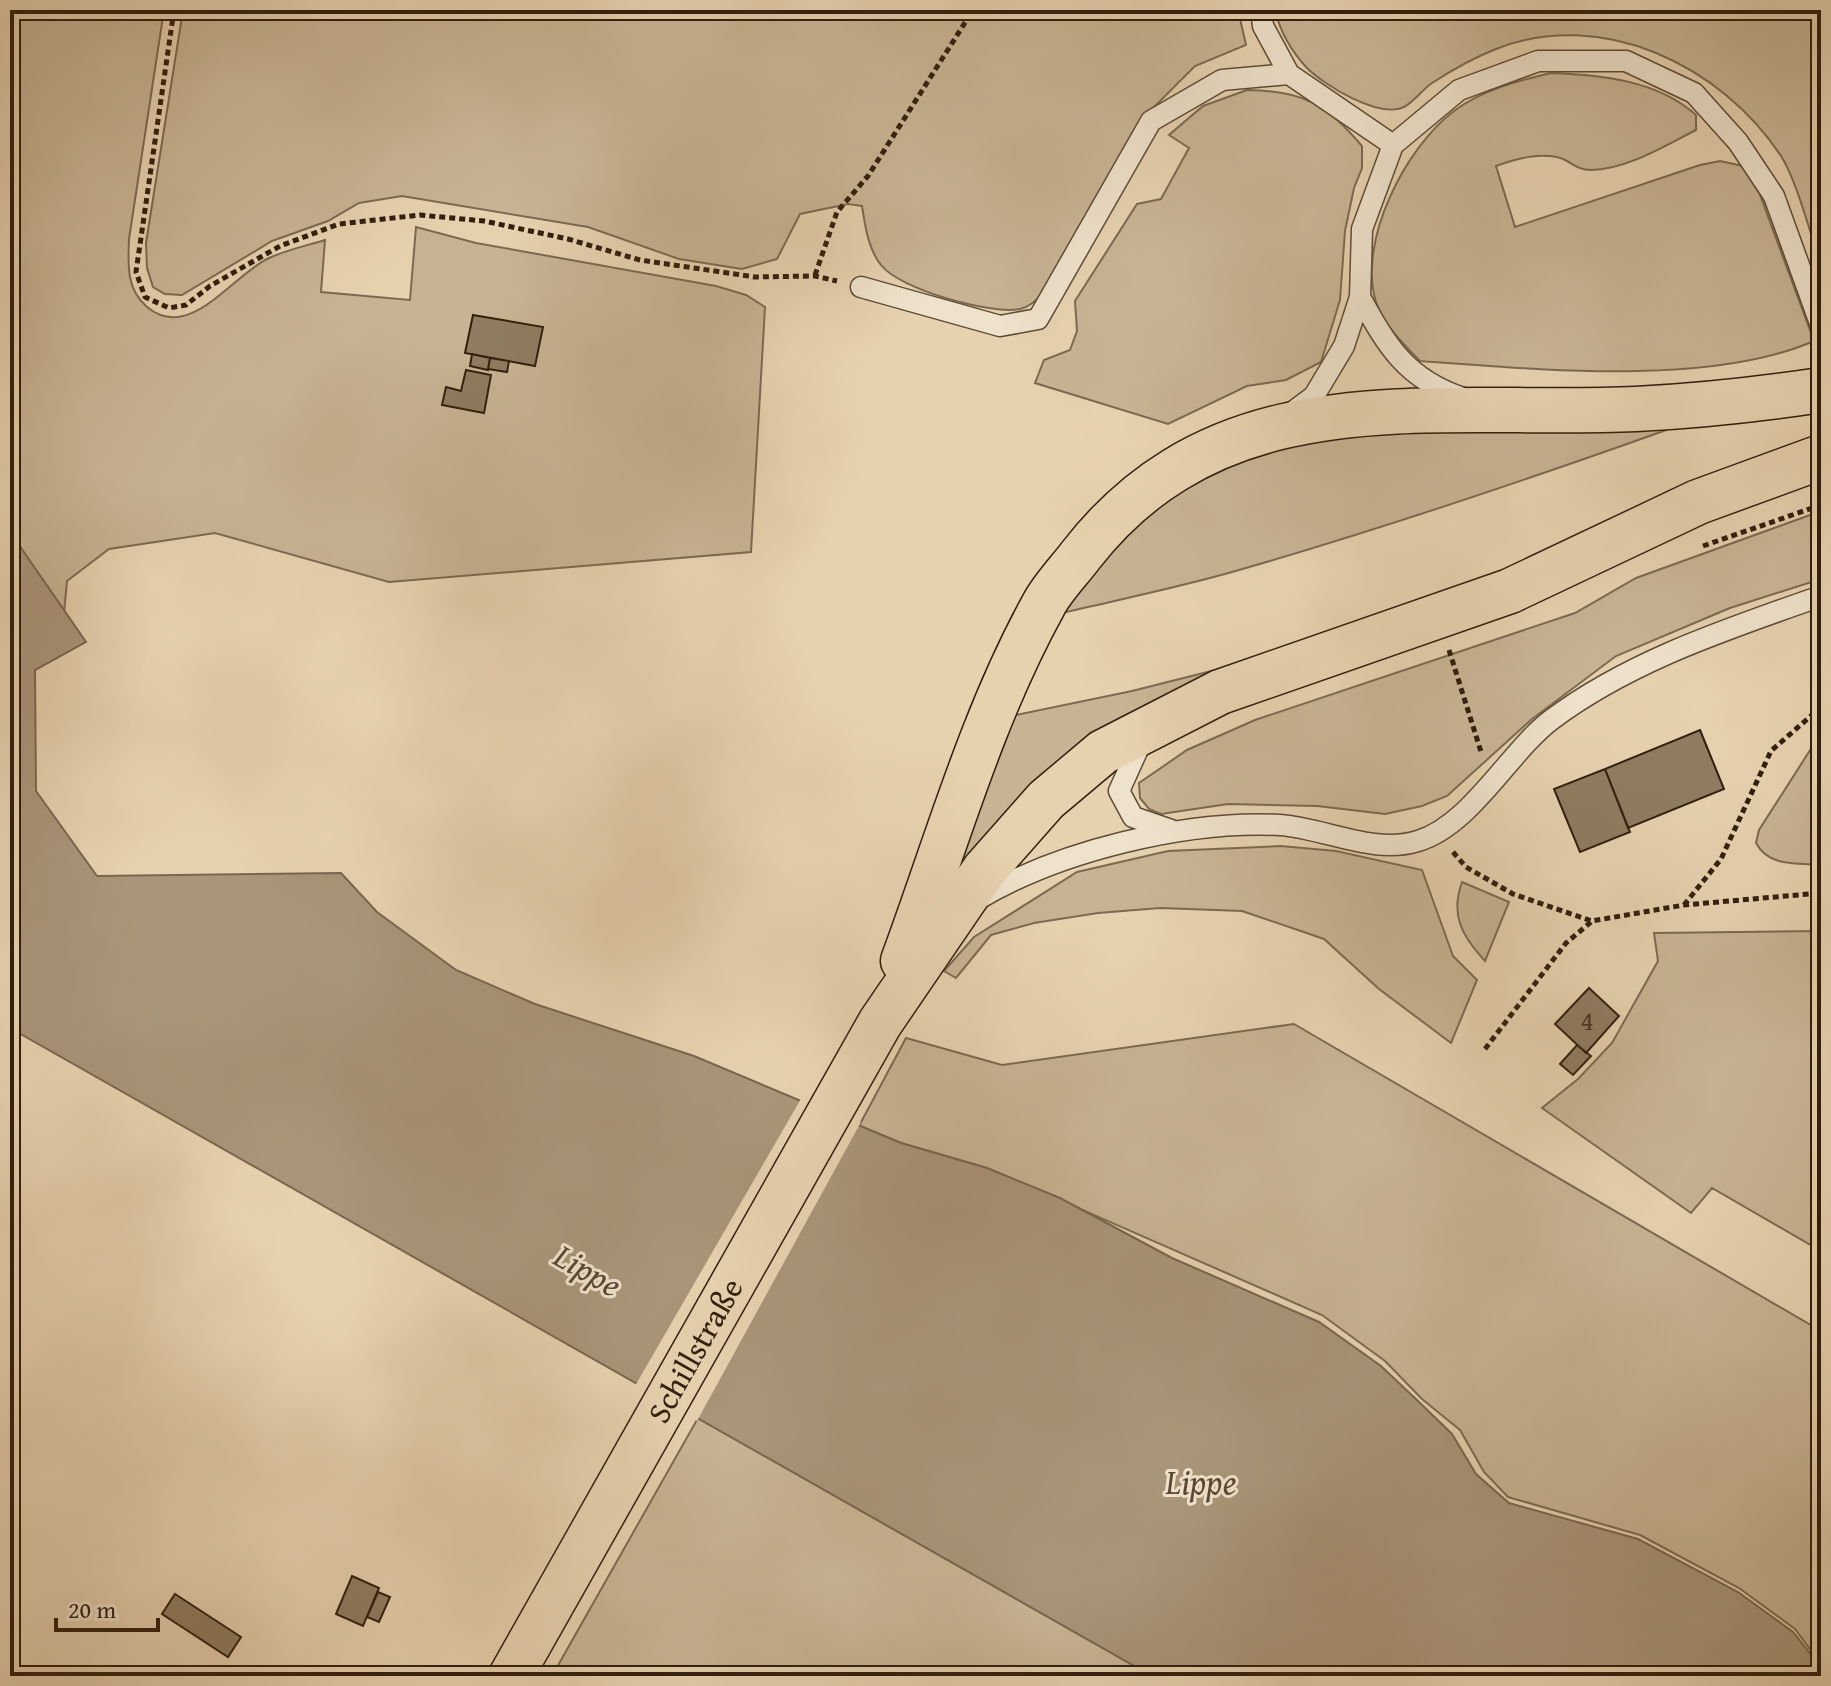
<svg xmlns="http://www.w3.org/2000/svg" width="1831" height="1686" viewBox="0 0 1831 1686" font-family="'Gentium Book Plus',serif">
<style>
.green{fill:#c8b494;stroke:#7c6a51;stroke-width:2}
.water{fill:#a99579;stroke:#79664e;stroke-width:2}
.pier{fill:#e7d2b0}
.building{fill:#907c62;stroke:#311f0e;stroke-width:2}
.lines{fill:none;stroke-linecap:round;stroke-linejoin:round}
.lane-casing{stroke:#5e4c36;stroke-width:23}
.primary-casing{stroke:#311f0e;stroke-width:47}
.path{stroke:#311f0e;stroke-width:5;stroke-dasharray:6 4;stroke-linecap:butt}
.lane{stroke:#efe2cc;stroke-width:20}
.primary{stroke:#e7d2b0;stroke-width:44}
.labels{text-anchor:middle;stroke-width:6;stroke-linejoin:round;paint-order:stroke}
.number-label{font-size:28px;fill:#493623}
.street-label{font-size:32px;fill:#311f0e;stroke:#efe2cc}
.water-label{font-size:34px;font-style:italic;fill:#5b4833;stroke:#efe2cc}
</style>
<rect width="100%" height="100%" fill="#e7d2b0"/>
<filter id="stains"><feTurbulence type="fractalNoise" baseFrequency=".0025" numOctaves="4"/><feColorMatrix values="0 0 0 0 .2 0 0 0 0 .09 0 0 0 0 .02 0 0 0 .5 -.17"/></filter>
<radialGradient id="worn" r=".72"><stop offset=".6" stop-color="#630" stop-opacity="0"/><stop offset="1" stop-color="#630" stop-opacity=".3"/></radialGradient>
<path class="green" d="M10,10H164L129,239C128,265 126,289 147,307C189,342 230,278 267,259C285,250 306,246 325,240L321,292L410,300L416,227L476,243L716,286L746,295L765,307L751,552L389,582L215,533L109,549L67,581L64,613L10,532Z
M183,10H1238L1246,45L1195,66L1142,119L1045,291C1037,299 1032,306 1020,309C991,315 899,289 881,265C868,249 865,225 862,206L848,204L800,214L777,259L742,269L679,259L588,227L402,196L359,203L328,221L272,241L182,295L165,294L153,287L147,268L146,243Z
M1275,10H1821V161L1811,165L1821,194V264C1810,234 1797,181 1781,156C1722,66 1602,7 1496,49C1473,58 1452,70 1432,83C1422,90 1414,102 1404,107C1379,119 1324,85 1307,68C1292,52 1280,31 1275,10Z
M1551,73C1601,75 1657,80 1696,115V130C1666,145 1626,170 1591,170C1578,170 1574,164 1563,159C1544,151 1514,159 1496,166L1515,227L1700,165L1720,161L1743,166L1759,192L1814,341C1708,387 1534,369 1420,361C1403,344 1384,325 1376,302C1357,241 1406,147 1454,111C1482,90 1517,81 1551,73Z
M1247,90C1304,91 1325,103 1362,146V168L1354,188L1345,231L1340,300L1321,362L1286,380L1247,386L1168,424L1035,383L1044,360L1070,350L1077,331L1075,301L1137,204L1161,199L1189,148L1169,135L1203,106Z
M1722,410C1562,468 1402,523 1239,570C1181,587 1121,599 1062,613L1110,543L1207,471L1299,435Z
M1821,511V579L1730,608L1616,656L1532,719L1447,796L1422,806L1385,814L1317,806L1228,804L1161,814L1149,809L1140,798L1139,783L1187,750L1255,720L1575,613L1636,578Z
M1259,659L949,900L1006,717L1132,691Z
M1821,733V865C1796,863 1769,867 1756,843L1759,830Z
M1281,846L1336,851L1422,870L1453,956L1477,980L1451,1043L1379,989L1324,939L1242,911L1160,908L1098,913L1034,923L991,935L956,978L944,971L974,937L1077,872L1168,851Z
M1462,882L1509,902L1485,961C1462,936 1450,915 1462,882Z
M1821,931V1251L1712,1188L1691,1213L1542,1108L1578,1079L1612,1043L1658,961L1654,933Z
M1294,1024L1821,1331V1664L1795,1629L1739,1588L1640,1535L1508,1497L1484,1472L1460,1430L1422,1399L1385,1361L1322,1315L987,1168L901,1143L859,1126L906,1038L1002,1065Z
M698,1418L1152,1676H552Z"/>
<path class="water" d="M10,532L86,642L35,670L36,791L97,876L341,873L377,912L456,970L535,1004L694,1056L901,1143L987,1168L1060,1198L1172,1258L1319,1322L1381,1366L1419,1402L1452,1434L1476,1474L1509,1503L1638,1539L1738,1592L1793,1632L1821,1667V1676H1152L10,1028Z"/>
<path class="pier" d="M802,1097L861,1122L697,1421L635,1386Z"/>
<path class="building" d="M473,315L543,327L535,366L465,353Z
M472,354L490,358L488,370L470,366Z
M490,358L509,361L507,372L488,369Z
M466,370L491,375L484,413L442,405L446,387L461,391Z
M1700,730L1724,789L1628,828L1605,769Z
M1605,769L1630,832L1580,852L1554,789Z
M1589,988L1619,1016L1586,1053L1555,1024Z
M1577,1045L1591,1056L1573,1075L1560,1064Z
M352,1576L379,1588L363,1626L336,1614Z
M378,1592L390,1597L379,1622L367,1617Z
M175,1594L241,1637L228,1657L162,1614Z"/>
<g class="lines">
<defs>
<path id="lane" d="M1261,10L1263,26L1289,74L1393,145
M861,287L1000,326L1038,319L1151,121L1222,80L1289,74
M1360,297C1387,346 1406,379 1463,398
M1290,414L1314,396L1344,346L1360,297L1362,229L1393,145L1459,90L1538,61H1626L1694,93L1738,142L1774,196L1821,326
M1143,738L1119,791L1133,817L1171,830
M977,900C1058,851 1186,820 1280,825C1324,828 1374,855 1418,841C1471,825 1509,752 1551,720C1631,660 1728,629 1821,596"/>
<g id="primary">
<path d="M903,961C947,842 982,716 1044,604C1053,587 1069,571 1081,555C1223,372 1434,418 1636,409C1697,406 1761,399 1821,390"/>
<path id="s1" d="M511,1676L880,1023L985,869L1046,800L1103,752L1220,692L1510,591L1698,502L1821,457"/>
</g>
</defs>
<use href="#lane" class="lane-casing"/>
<use href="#primary" class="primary-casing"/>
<path class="path" d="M174,10L136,272L145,297L169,308L186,305L210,286L280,246L339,224L420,215L484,221L568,239L640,260L755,277L815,276L837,281
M815,275L837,212L868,176L973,10
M1703,546L1821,505
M1449,650L1482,755
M1453,852L1466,867L1513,894L1592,921L1684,905L1821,893
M1684,905L1721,859L1771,751L1821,707
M1485,1049L1566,943L1591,922"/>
<use href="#lane" class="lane"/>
<use href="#primary" class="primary"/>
</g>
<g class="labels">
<g class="number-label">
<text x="1587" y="1030">4</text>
</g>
<g class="street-label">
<text dy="11" stroke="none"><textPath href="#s1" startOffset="374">Schillstraße</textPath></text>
</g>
<g class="water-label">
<text transform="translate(588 1270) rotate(30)" y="12">Lippe</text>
<text x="1201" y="1494">Lippe</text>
</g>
</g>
<rect width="1831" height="1686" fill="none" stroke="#e7d2b0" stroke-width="40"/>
<rect x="12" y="12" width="1807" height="1662" fill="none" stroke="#311f0e" stroke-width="4"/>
<rect x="20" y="20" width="1791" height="1646" fill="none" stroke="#311f0e" stroke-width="2"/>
<path d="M56 1618v12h102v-12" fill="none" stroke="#311f0e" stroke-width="4"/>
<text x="68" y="1618" font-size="24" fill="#311f0e" stroke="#efe2cc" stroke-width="6" paint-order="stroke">20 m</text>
<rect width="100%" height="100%" filter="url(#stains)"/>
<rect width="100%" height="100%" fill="url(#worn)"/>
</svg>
